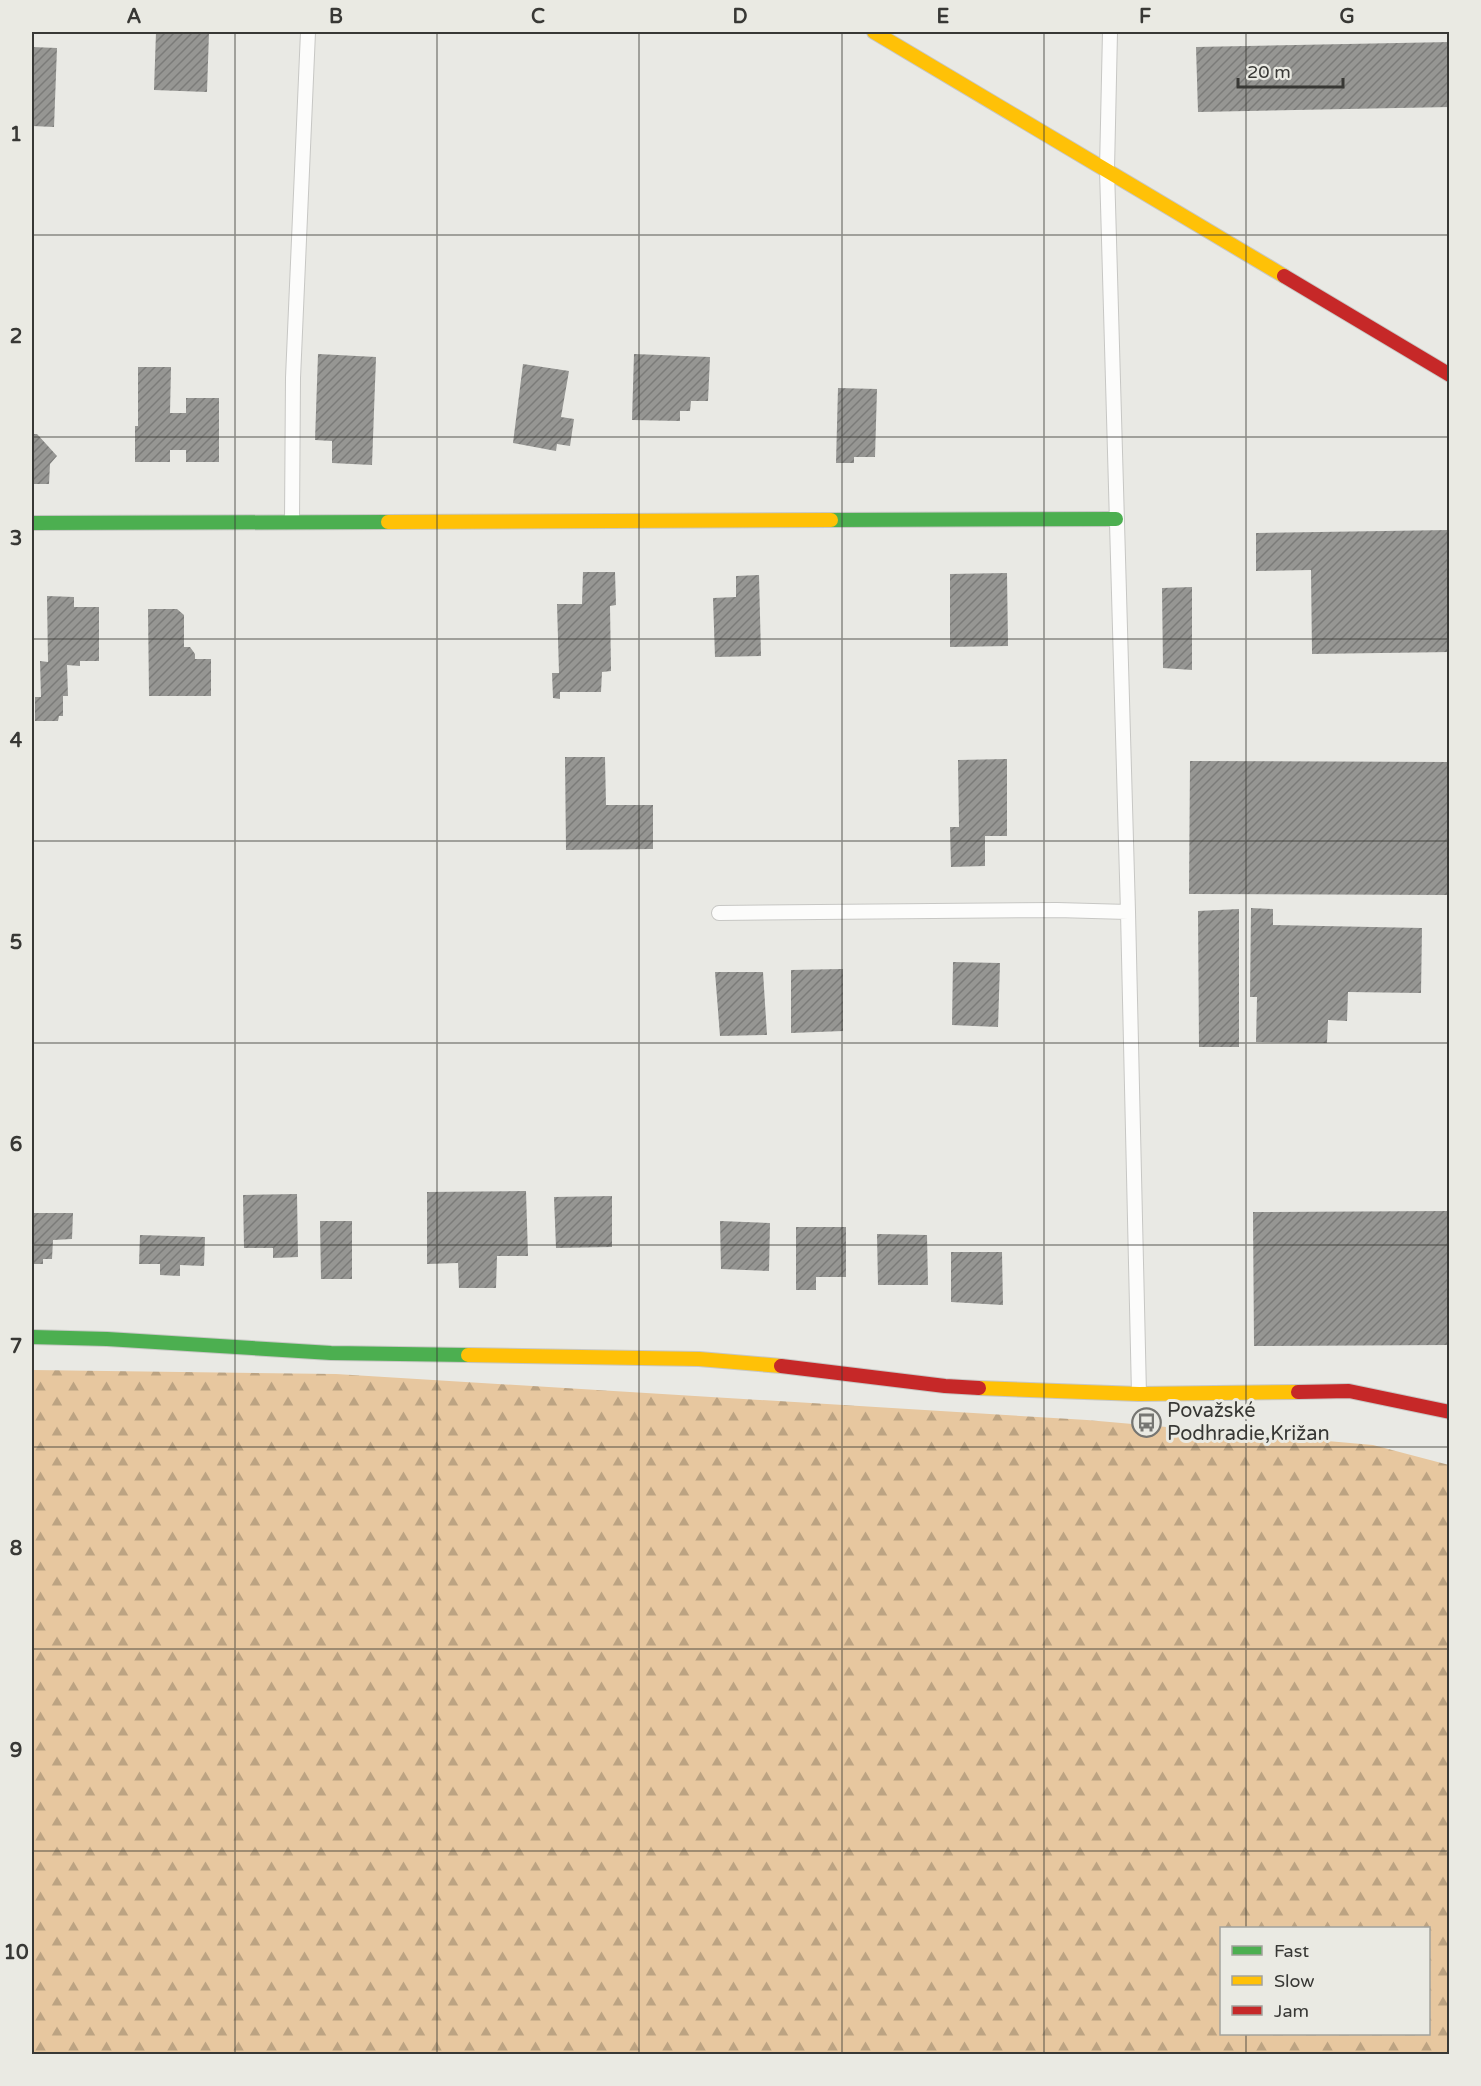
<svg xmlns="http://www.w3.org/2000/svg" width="1481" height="2086" viewBox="0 0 1481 2086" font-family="'Varela Round',sans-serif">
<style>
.forest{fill:url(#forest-firs);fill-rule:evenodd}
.building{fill:url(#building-hatch)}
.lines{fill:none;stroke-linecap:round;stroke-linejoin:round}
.lane-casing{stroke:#c7c7c4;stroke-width:16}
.fast-casing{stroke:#c7c7c4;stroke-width:16}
.slow-casing{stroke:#c7c7c4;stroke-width:16}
.jam-casing{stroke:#c7c7c4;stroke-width:16}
.lane{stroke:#fcfcfb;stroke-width:14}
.fast{stroke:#4caf50;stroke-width:14}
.slow{stroke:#ffc107;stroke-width:14}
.jam{stroke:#c62828;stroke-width:14}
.grid{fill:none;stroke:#383835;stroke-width:1.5;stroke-opacity:0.55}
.labels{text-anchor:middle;stroke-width:6;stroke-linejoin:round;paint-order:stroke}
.poi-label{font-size:20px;fill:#383835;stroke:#eaeae3;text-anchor:start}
.neatline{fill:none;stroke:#383835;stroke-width:2}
.grid-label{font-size:20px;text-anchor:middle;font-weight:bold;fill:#383835}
</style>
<defs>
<pattern id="forest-firs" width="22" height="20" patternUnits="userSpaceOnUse" patternTransform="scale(1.5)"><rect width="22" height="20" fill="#e7c79f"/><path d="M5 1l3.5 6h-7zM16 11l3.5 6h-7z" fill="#bca382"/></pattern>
<pattern id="building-hatch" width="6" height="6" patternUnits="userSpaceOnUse" patternTransform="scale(1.5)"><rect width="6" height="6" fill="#969693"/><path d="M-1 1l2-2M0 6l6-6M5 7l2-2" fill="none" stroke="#7b7b79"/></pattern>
</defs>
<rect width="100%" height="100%" fill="#e9e9e4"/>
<path class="forest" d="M32,1370L336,1374L1087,1420L1373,1445L1449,1465V2054H32ZM1222,1928H1428V2034H1222Z"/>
<path class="building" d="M156,32H209L207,92L154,90Z
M1450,42V107L1198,112L1196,47Z
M32,47L57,48L54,127L32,126Z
M318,354L376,357L372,465L332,463V441L315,440Z
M634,354L710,357L708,401H691L690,411H680V421L632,420Z
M523,364L569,371L561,417L574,419L570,446L557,444L556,451L513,443Z
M138,367H171L170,413H186V398H219V462H186V450H170V462H135V426H138Z
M838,388L877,389L875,457H854V463H836Z
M32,434H37L57,456L50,464L49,484H32Z
M1450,530V652L1312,654L1311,570L1256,571V533Z
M583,572H615L616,605L610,606L611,671L602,672L601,692H560V699L553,698L552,673H559L557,604H582Z
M1007,573L1008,646L950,647V574Z
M759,575L761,656L715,657L713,598L736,597V576Z
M1192,587V670L1163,668L1162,588Z
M47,596L74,597V607H99V661H80V666L67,665L68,696H63V716H59L58,721H35V697H41L40,661L48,662Z
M148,609H177L184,615V647H190L195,654V659H211V696H149Z
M565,757H605L606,805H653V849L566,850Z
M1007,759V836H985V866L951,867L950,827H959L958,760Z
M1190,761L1450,762V895L1189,894Z
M1251,908L1273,909V925L1422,928L1421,993L1348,992L1347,1021L1328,1020L1327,1043L1256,1042L1257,997H1250Z
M1239,909V1047H1199L1198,911Z
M953,962L1000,963L998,1027L952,1025Z
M843,969V1031L791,1033V970Z
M715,972H763L767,1035L720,1036Z
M526,1191L528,1256H497L496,1288H459L458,1263L427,1264V1192Z
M297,1194L298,1257L273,1258V1248H244L243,1195Z
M612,1196V1247L556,1248L554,1197Z
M1450,1211V1345L1254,1346L1253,1212Z
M32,1213H73L72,1239L53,1240L52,1259H43V1264H32Z
M320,1221H352V1279H321Z
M720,1221L770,1223L769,1271L721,1269Z
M796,1227H846V1277H816V1290H796Z
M877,1234L927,1235L928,1285H878Z
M140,1235L205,1237L204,1266L180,1265V1276L160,1275V1264H139Z
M951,1252H1002L1003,1305L951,1302Z"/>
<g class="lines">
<defs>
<path id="lane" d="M292,522L293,378L308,32
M1128,912L1139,1394
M719,913L1057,910L1128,912L1107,169L1110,32"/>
<path id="fast" d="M831,520L1116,519
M32,523L388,522
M32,1337L107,1339L331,1353L468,1355"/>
<path id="slow" d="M874,32L1284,276
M388,522L831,520
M468,1355L699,1359L781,1366
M979,1388L1139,1394L1298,1392"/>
<path id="jam" d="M1284,276L1450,375
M781,1366L945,1386L979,1388
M1298,1392L1349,1391L1450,1412"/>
</defs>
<use href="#lane" class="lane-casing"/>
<use href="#fast" class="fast-casing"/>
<use href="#slow" class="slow-casing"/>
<use href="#jam" class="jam-casing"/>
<use href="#lane" class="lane"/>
<use href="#fast" class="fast"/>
<use href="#slow" class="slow"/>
<use href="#jam" class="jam"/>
</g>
<path class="grid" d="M235,32V2054M437,32V2054M639,32V2054M842,32V2054M1044,32V2054M1246,32V1928M32,235H1450M32,437H1450M32,639H1450M32,841H1450M32,1043H1450M32,1245H1450M32,1447H1450M32,1649H1450M32,1851H1450M1246,2034V2054"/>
<defs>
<symbol id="bus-ring" viewBox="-11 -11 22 22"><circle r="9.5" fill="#eaeae3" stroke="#767672" stroke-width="1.5"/><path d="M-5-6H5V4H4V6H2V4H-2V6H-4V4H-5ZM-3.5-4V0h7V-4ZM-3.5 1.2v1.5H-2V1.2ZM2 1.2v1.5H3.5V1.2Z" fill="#767672"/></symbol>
</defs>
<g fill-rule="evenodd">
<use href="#bus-ring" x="1130" y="1406" width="33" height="33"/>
</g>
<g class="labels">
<g class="poi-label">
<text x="1167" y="1417">Považské<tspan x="1167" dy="23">Podhradie,Križan</tspan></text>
</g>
</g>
<rect width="1481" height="2086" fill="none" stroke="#eaeae3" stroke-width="66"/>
<rect x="1220" y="1927" width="210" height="108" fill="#eaeae3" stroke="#a3a39d" stroke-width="1.5"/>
<rect x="1232" y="1946" width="30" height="9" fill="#4caf50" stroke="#a3a39d" stroke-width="1.5"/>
<text x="1274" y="1957" font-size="18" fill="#383835">Fast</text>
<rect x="1232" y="1976" width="30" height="9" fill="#ffc107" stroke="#a3a39d" stroke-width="1.5"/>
<text x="1274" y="1987" font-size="18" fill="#383835">Slow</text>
<rect x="1232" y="2006" width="30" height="9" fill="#c62828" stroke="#a3a39d" stroke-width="1.5"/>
<text x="1274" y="2017" font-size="18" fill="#383835">Jam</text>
<path d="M1238 78v9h105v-9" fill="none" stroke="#383835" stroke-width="3"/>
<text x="1247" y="78" font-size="18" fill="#383835" stroke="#eaeae3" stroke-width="4.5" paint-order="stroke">20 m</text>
<rect x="33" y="33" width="1415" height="2020" class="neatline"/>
<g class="grid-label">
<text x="134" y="23">A</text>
<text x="336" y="23">B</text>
<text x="538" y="23">C</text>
<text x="740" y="23">D</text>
<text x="943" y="23">E</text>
<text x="1145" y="23">F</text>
<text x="1347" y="23">G</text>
<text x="16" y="141">1</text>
<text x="16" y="343">2</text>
<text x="16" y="545">3</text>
<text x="16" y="747">4</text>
<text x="16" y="949">5</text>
<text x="16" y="1151">6</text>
<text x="16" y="1353">7</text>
<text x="16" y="1555">8</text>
<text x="16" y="1757">9</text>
<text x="16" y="1959">10</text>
</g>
</svg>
